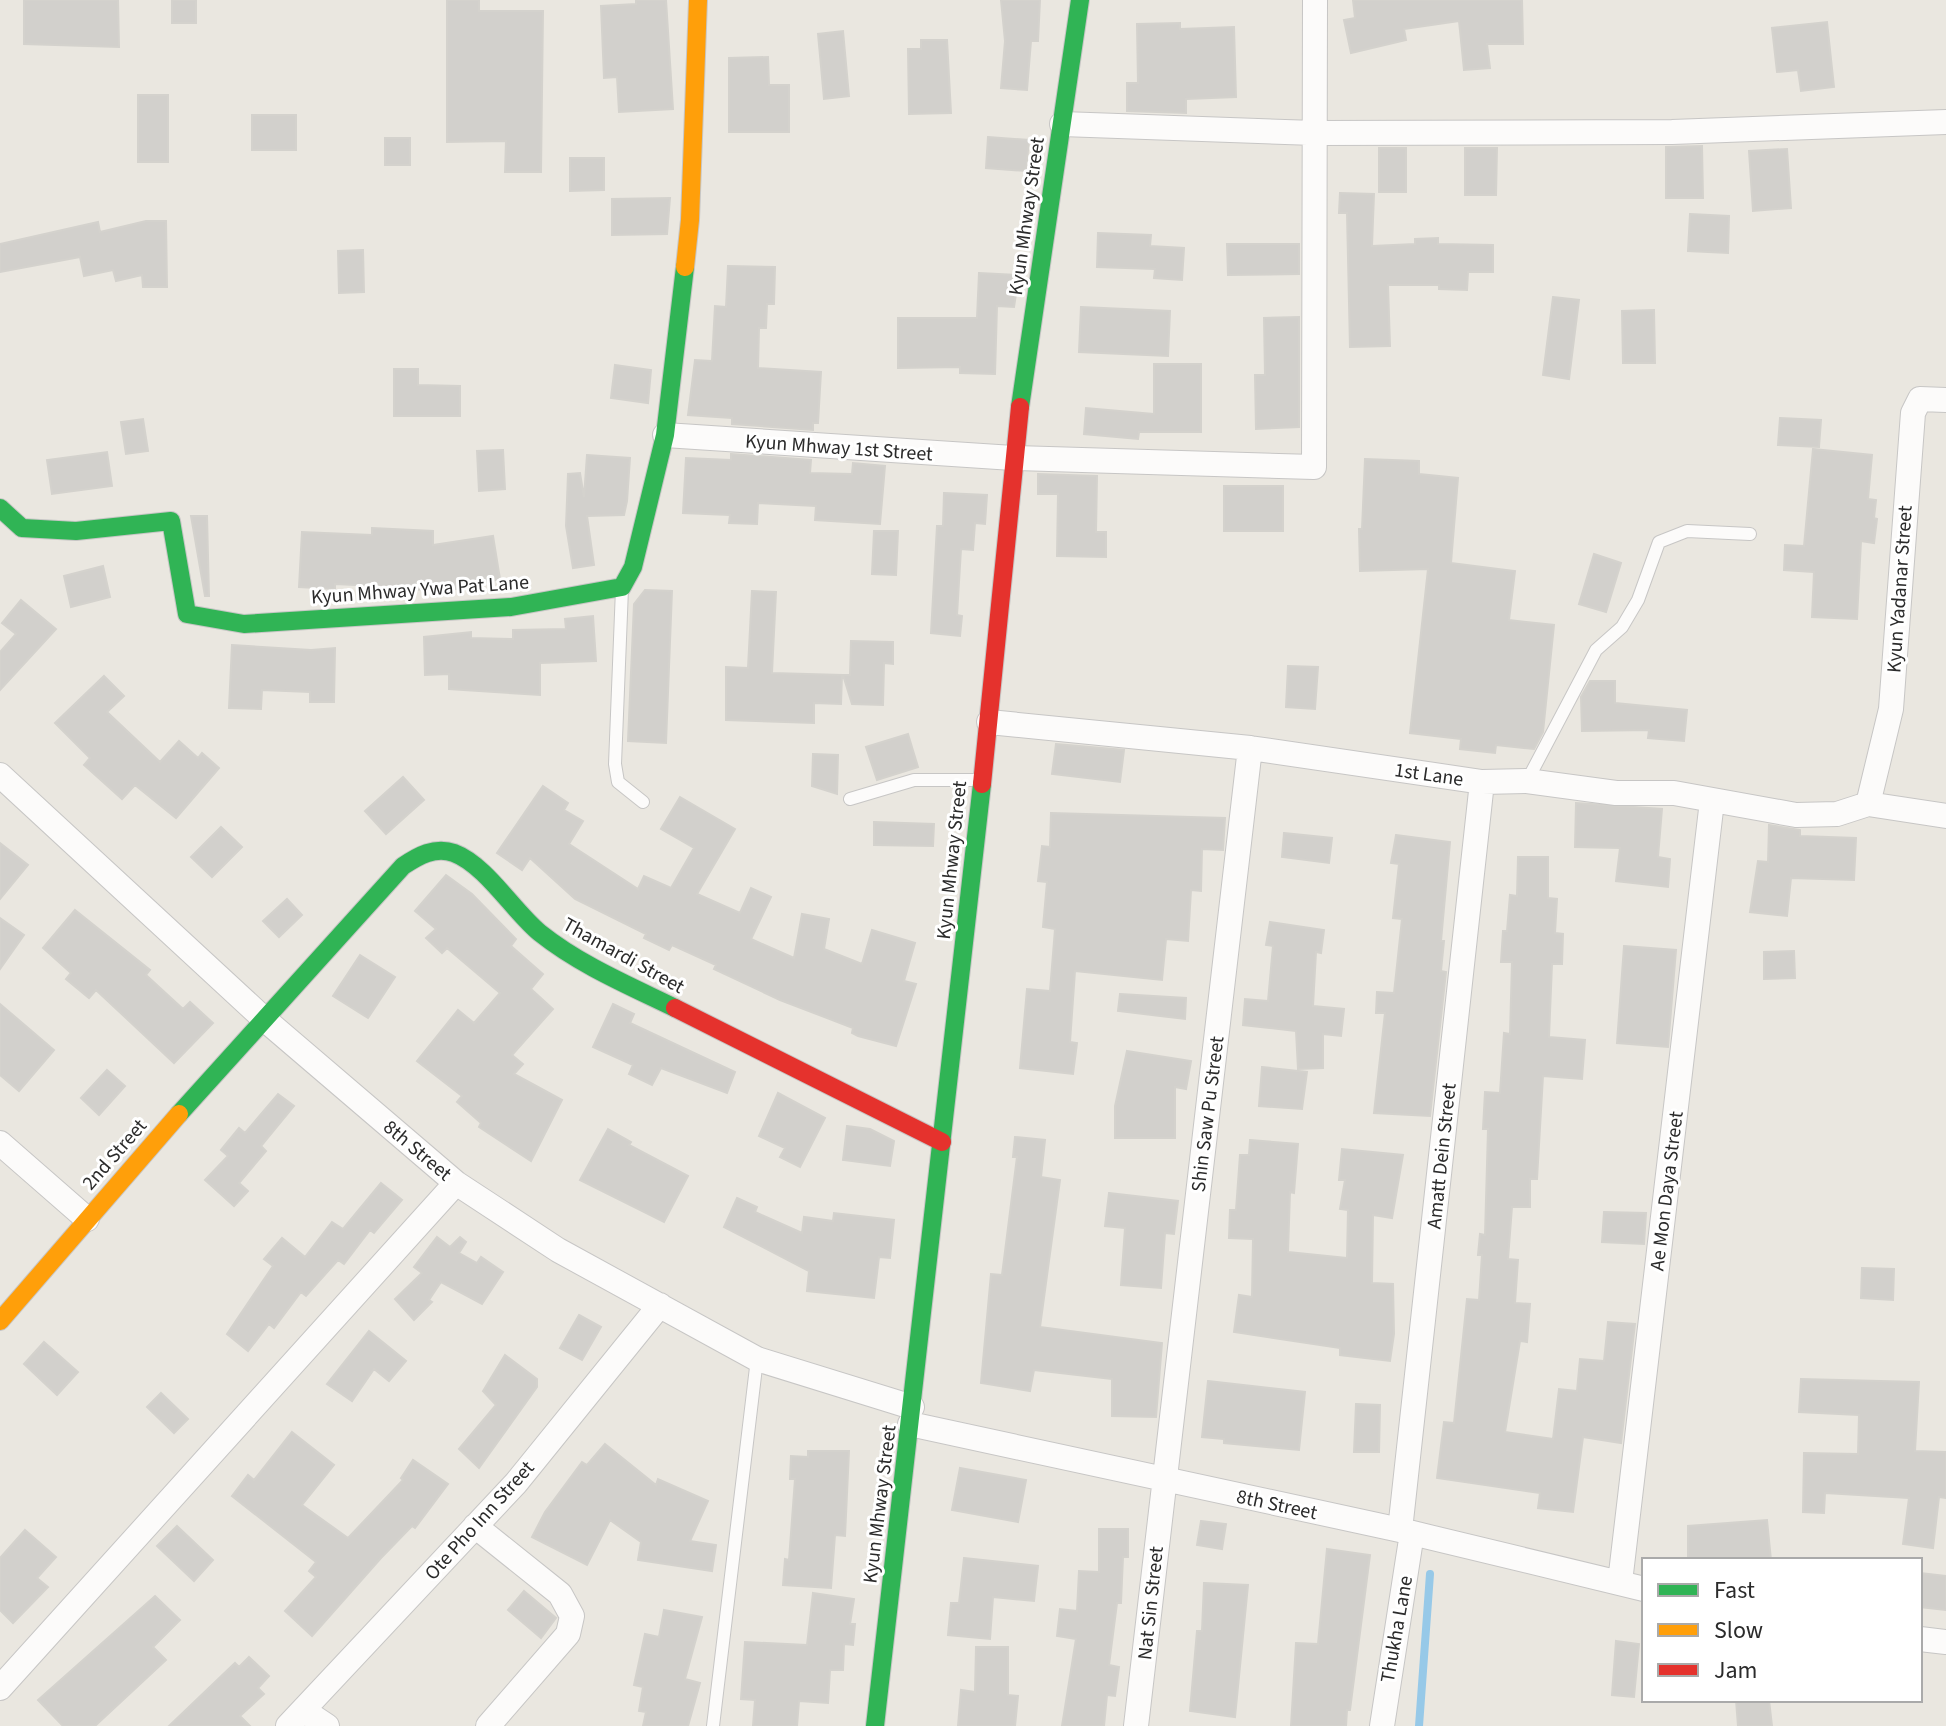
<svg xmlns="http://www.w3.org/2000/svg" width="1946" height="1726" viewBox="0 0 1946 1726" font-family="'Source Sans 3',sans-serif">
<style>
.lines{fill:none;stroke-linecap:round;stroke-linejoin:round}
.stream{stroke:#97c9e8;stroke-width:8}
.building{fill:#d2d0cc;stroke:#d4d2cd;stroke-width:2}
.lane-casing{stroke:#c7c6c5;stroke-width:14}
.street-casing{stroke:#c7c6c5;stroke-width:26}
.fast-casing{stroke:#c7c6c5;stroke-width:20}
.slow-casing{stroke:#c7c6c5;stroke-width:20}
.jam-casing{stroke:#c7c6c5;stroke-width:20}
.lane{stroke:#fcfbfa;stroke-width:12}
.street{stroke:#fcfbfa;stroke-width:24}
.fast{stroke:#30b455;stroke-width:18}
.slow{stroke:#ff9f0a;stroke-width:18}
.jam{stroke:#e5322d;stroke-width:18}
.labels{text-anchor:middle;stroke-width:6;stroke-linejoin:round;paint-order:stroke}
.street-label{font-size:20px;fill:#2b2b2b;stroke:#fff}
</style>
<rect width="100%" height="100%" fill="#eae7e0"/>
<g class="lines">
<path class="stream" d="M1419,1726L1430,1574"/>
</g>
<path class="building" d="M24,0H118L119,47L24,44Z
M172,0H196V23H172Z
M447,0H479V11H543L541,172H505L506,141L447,142Z
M636,0H666L673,109L619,112L617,77L604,78L601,6L636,4Z
M1001,0H1040L1038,41H1031L1027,90L1001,88L1005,41Z
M1353,0H1522L1523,44H1487L1490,68L1464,70L1459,21L1404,29L1406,40L1351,53L1344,20L1355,18Z
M1827,22L1834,87L1801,91L1798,70L1777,72L1772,28Z
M1180,23V29L1234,27L1236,97L1186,99V113L1127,111V83H1138L1137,24Z
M843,31L849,96L824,99L818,34Z
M921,40H947L951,113L909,114L908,49H921Z
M768,57L769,85H789V132H729V58Z
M138,95H168V162H138Z
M252,115H296V150H252Z
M988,137L1029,140L1026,171L986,168Z
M385,138H410V165H385Z
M1702,146L1703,198H1666V147Z
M1379,148H1406V192H1379Z
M1465,148H1497L1496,195H1465Z
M1787,149L1791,208L1753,211L1749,151Z
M570,158H604V190L570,191Z
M1340,193L1374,194L1372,246L1415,244V239L1438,238V244L1493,245V272H1468L1467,290L1439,289V285H1388L1390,346L1350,347L1347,213H1339Z
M670,198L667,234L612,235V199Z
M1690,214L1729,216L1728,253L1688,251Z
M146,221H166L167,287H143L142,275L116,281L113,270L84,276L80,257L0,272V244L98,222L100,232Z
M1098,233L1151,235L1150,246L1184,248L1182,280L1154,278L1155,269L1097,267Z
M1227,244H1299V274L1228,275Z
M363,250L364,292L339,293L338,251Z
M728,266L775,267L774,304H767L766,328H759L758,368L821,372L818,423H813V430L732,424V418L688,415L695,360L712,361L715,306L726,307Z
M979,273L1019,275L1014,307L997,306L995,374L960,373V367L898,368V318H977Z
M1553,297L1579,300L1569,379L1543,375Z
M1081,307L1170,311L1168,356L1079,352Z
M1654,310L1655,363H1623L1622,311Z
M1299,317V427L1256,429L1255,375H1265L1264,318Z
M1154,364H1201V432H1139L1138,439L1084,434L1086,408L1154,414Z
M615,365L651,370L648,403L611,398Z
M394,369H418V385L460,386V416H394Z
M1780,418L1821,420L1819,447L1778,445Z
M143,419L148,451L126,454L121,422Z
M1813,449L1872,455L1868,499L1876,500L1874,518L1877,519L1874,543L1861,541L1857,619L1812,617L1814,572L1784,570L1785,545L1804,546Z
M503,450L505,489L479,491L477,451Z
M107,452L112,486L52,494L47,460Z
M731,454L811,460L810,473L852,474L853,463L885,466L880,524L815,520L816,506L758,503L757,524L729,523L730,515L683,513L686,458L731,460Z
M587,455L630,458L627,501L624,515L587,516L594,565L573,568L566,526L568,474L580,473L584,497Z
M1365,459L1419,461V474L1458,478L1451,563L1515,571L1509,620L1554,625L1543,732L1534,749L1496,745L1495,753L1460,749L1461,739L1410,733L1428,569L1360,571L1359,529H1362Z
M1038,474L1097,476L1096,532H1106V557L1057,556L1058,494H1038Z
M1224,486H1283V531H1224Z
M944,493L987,495L985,524L975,523L973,550L961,549L957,615L962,616L960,636L931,633L937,526H943Z
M191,516H207L209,596H205Z
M372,528L433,531V545L493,536L500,579L458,589L396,590V587L335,584V589L299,587L302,532L372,535Z
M874,531H898L896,575L872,574Z
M1594,554L1621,563L1606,612L1579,604Z
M103,566L110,597L71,607L64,576Z
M645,590L672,591L666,743L628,741L634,604Z
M752,591L776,592L772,673L842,675L841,704L814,703V723L726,720V667L748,668Z
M21,600L56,629L0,690V652L16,634L2,623Z
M593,616L596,661L540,663V695L449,689V674L425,675L424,637L471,632V638L513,639V630L566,629L565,619Z
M851,641L893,642V664L884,663L883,705L852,704L843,675H850Z
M232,645L311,650L335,648L334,702H310V692L262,690L261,709L229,708Z
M1288,666L1318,667L1315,709L1286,707Z
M104,676L124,696L107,712L160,762L179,741L198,758L202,753L219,768L176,818L135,785L122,799L84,765L90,758L55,723Z
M1590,681H1615V703L1687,710L1684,741L1648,738L1649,730L1582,731L1581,697Z
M908,734L918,767L877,780L866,747Z
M1056,744L1124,750L1120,782L1052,774Z
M813,754L838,755L837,794L812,786Z
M403,777L424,800L386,834L365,811Z
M543,786L568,803L564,810L583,821L569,844L638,889L644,876L671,888L694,848L661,829L680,797L735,829L697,894L740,913L751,888L771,897L751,939L794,958L802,914L829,919L824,949L862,964L872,930L915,943L904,981L916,984L896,1046L858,1036L852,1033L853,1028L780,1000L714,969L716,965L672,945L669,950L644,938L646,934L575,899L530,858L522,870L497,853Z
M1576,803L1662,809L1658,857L1670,859L1668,887L1616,881L1620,848L1575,847Z
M1051,813L1225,818L1223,850L1202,849L1201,891L1191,890L1188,941L1166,939L1162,980L1075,971L1070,1042L1077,1043L1073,1074L1020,1068L1027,989L1050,991L1055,929L1043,927L1047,882L1038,881L1042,846L1050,847Z
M874,822L934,824L933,846L874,845Z
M1769,825L1800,830V836L1856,838L1854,880L1791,878L1787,916L1750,912L1758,861L1768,862Z
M221,827L242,847L212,877L191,857Z
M1284,833L1332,838L1329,863L1282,857Z
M1396,835L1450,842L1441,941H1444L1441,971L1446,972L1430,1116L1374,1113L1385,1013H1376L1377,992L1394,993L1402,919L1393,918L1399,864L1391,863Z
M0,843L28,865L0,899Z
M1518,857H1548V898L1557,899L1555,933L1563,934L1562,964H1552L1549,1037L1585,1040L1582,1079L1543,1076L1537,1179H1530V1207H1512L1508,1259L1518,1260L1515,1303L1530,1304L1527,1342L1520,1341L1505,1432L1553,1439L1559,1389L1577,1391L1580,1359L1604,1361L1608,1322L1635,1324L1621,1443L1583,1437L1573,1512L1538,1508L1540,1493L1437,1478L1444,1422L1454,1423L1467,1299L1479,1300L1482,1255H1478L1480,1234L1485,1235L1488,1129H1483L1485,1092L1500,1093L1504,1033L1510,1034L1512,962H1501L1503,931H1507L1510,895L1517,896Z
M446,875L472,894L516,939L511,946L543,974L531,989L553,1009L512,1055L523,1064L514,1074L562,1100L531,1161L479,1127L481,1123L457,1102L462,1096L417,1061L458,1010L474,1023L500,993L447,948L442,953L426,938L436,929L415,911Z
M287,899L302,915L279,937L263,921Z
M75,910L150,970L146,975L183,1009L190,1002L213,1023L174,1063L96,990L89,998L66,979L71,973L43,948Z
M0,918L24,935L0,969Z
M1270,922L1324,930L1321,953L1316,952L1313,1006L1344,1009L1341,1036L1323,1034V1068L1298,1069L1296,1031L1243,1025L1245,999L1268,1001L1273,946L1266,945Z
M1624,946L1676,950L1668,1047L1617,1043Z
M1794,951L1795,978L1764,979V952Z
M360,955L395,977L368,1018L333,996Z
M1120,994L1186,998L1185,1019L1118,1011Z
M0,1004L54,1050L19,1091L0,1075Z
M613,1004L634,1014L630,1023L735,1072L727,1093L661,1068L652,1085L629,1074L633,1065L593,1047Z
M1127,1051L1191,1061L1186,1089L1175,1087V1138H1115V1106Z
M1262,1067L1307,1072L1302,1109L1259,1106Z
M107,1070L125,1086L99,1115L81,1098Z
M778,1093L825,1118L800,1167L780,1157L785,1148L759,1136Z
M278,1094L294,1106L261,1146L266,1151L239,1183L248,1191L234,1206L205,1180L228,1156L221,1150L239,1128L245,1133Z
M847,1126L870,1129L894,1141L890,1166L843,1160Z
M608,1129L631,1142L629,1145L688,1176L664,1222L580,1180Z
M1015,1137L1045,1140L1041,1177L1060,1180L1040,1327L1162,1343L1156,1417L1112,1416V1379L1034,1370L1030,1391L981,1383L991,1274L1002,1275L1017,1157H1013Z
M1250,1140L1298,1144L1294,1193L1290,1192L1288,1252L1347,1258L1348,1210L1340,1209L1345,1180H1339L1342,1149L1403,1155L1392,1218L1373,1215L1372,1283L1393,1284L1394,1334L1390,1361L1340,1355V1348L1234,1332L1239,1295L1252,1297L1253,1239L1229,1238L1230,1210H1236L1240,1155H1249Z
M381,1183L402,1200L374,1233L370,1230L344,1264L338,1260L306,1296L301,1292L274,1328L269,1324L248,1351L227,1334L273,1266L264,1259L282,1238L305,1257L332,1222L343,1229Z
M1109,1193L1178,1201L1174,1234L1165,1233L1161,1288L1121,1285L1125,1228L1105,1226Z
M737,1198L757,1207L755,1212L802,1233L804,1217L833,1221L834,1213L894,1220L890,1258L879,1257L874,1298L807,1291L809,1271L724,1227Z
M1604,1212L1646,1213L1644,1244L1602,1242Z
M437,1237L450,1247L460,1237L466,1242L459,1253L477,1263L481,1257L503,1272L482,1304L441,1282L429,1300L432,1302L414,1320L395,1299L422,1273L414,1267Z
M1862,1268L1894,1269L1893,1300L1861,1298Z
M579,1315L601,1327L582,1360L560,1348Z
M369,1331L406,1361L389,1381L374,1369L352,1401L327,1384Z
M44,1342L78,1372L57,1395L24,1364Z
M505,1355L537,1379V1387L479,1468L459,1449L496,1405L483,1391Z
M1801,1379L1919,1382L1915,1451L1946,1452V1498L1939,1497L1933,1548L1903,1544L1909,1498L1825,1493L1824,1513L1803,1512L1804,1453L1858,1454L1859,1415L1799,1412Z
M1208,1381L1305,1392L1299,1450L1224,1443V1439L1202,1437Z
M161,1393L188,1419L174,1433L147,1407Z
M1356,1404L1380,1405L1379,1452H1354Z
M292,1432L334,1465L302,1505L348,1538L403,1480L401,1478L413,1460L448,1484L415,1528L412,1526L381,1558L312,1636L285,1611L316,1577L309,1571L316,1562L232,1496L248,1475L254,1480Z
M605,1444L656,1485L658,1479L708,1501L690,1541L716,1545L712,1571L638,1560L641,1542L610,1520L587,1565L532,1537L545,1512L582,1462L587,1465Z
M808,1451H849L845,1536L835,1535L831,1588L783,1585L785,1559L789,1560L795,1479H790L791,1456L808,1457Z
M960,1468L1026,1480L1018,1522L952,1510Z
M1767,1520L1771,1560H1688V1526Z
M1201,1521L1226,1524L1222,1549L1197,1545Z
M177,1526L213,1560L194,1581L157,1546Z
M1099,1529H1128V1557H1123L1121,1603H1117L1109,1665L1119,1667L1115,1696L1107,1695L1104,1726H1062L1076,1639L1057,1636L1060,1609L1077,1611L1079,1571L1099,1572Z
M25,1530L56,1557L37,1578L48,1587L13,1623L0,1610V1558Z
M1327,1549L1370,1555L1350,1710H1347L1346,1726H1291L1296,1643L1318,1644Z
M964,1558L1038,1566L1034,1601L993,1597L990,1639L948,1635L951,1603H959Z
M1920,1573L1946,1576V1610L1920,1607Z
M1204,1583L1248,1585L1235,1717L1190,1711L1197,1631H1202Z
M524,1591L556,1618L541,1638L508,1610Z
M813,1593L854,1599L850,1624H855L853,1645L844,1644L843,1670H830L828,1703L799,1701L797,1726H753L755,1700L741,1699L745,1642L807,1645Z
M155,1596L180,1620L153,1647L166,1660L95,1726H63L38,1700Z
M664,1610L702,1617L685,1679L700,1683L688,1726H643L646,1712L639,1711L643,1687L634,1685L645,1634L659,1637Z
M1616,1641L1639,1644L1634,1697L1612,1695Z
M976,1647H1008V1695L1018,1696L1015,1726H958L961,1690L975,1692Z
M249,1657L269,1676L258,1688L264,1694L240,1716L250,1726H169L235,1663L239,1667Z
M1736,1700H1769L1772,1726H1738Z"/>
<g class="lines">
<defs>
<path id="lane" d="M622,589L615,764L618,782L643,802
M1527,781L1596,650L1622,627L1638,600L1659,542L1687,531L1750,534
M850,799L914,780H980
M713,1726L757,1359"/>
<path id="street" d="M1062,124L1315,133L1672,132L1946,122
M665,435L1013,458L1314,467L1315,0
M989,722L1250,748L1482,782L1527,781L1616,793H1674L1796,815L1837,814L1868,804L1946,816
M0,775L263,1018L456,1183L558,1250L757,1359L912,1407
M1868,804L1891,709L1913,413L1920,399L1946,400
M0,1143L87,1219
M910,1424L1400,1530L1644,1589
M475,1526L560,1594L572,1616L568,1634L488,1726
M1400,1530L1482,782
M1620,1582L1712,801
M1920,1639L1946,1642
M0,1688L456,1183
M303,1710L327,1726
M288,1726L516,1483L660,1305
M1136,1726L1250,748
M1382,1726L1412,1533"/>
<path id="fast" d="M1020,407L1080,0
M0,508L22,528L76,531L171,521L187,614L244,624L511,607L622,587L633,567L665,435L685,267
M179,1114L403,866C418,856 435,846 454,853C486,865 514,912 540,933C580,965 630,986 675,1008
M875,1726L982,784"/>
<path id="slow" d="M685,267L690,220L698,0
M0,1321L179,1114"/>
<path id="jam" d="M982,784L1020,407
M675,1008L942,1142"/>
</defs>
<use href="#lane" class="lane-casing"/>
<use href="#street" class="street-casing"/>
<use href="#fast" class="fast-casing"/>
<use href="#slow" class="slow-casing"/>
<use href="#jam" class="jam-casing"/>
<use href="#lane" class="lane"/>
<use href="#street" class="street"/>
<use href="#fast" class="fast"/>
<use href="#slow" class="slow"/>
<use href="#jam" class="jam"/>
</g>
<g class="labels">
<g class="street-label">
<text transform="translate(1026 216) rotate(-82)" y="7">Kyun Mhway Street</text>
<text transform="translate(839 447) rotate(4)" y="7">Kyun Mhway 1st Street</text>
<text transform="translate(420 589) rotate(-4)" y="7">Kyun Mhway Ywa Pat Lane</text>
<text transform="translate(1899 589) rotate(-86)" y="7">Kyun Yadanar Street</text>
<text transform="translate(1429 774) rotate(8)" y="7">1st Lane</text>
<text transform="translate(951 860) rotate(-84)" y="7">Kyun Mhway Street</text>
<text transform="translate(624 955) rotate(29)" y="7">Thamardi Street</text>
<text transform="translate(1207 1114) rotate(-83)" y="7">Shin Saw Pu Street</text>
<text transform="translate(418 1150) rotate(40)" y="7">8th Street</text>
<text transform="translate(114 1154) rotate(-49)" y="7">2nd Street</text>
<text transform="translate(1441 1156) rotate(-84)" y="7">Amatt Dein Street</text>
<text transform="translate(1666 1191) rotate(-83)" y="7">Ae Mon Daya Street</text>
<text transform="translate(879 1504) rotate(-83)" y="7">Kyun Mhway Street</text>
<text transform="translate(1277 1504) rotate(12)" y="7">8th Street</text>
<text transform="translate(479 1520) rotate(-48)" y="7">Ote Pho Inn Street</text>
<text transform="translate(1150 1603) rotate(-84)" y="7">Nat Sin Street</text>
<text transform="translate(1396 1629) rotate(-80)" y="7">Thukha Lane</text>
</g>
</g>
<rect x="1642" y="1558" width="280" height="144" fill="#ffffff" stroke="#aaaaaa" stroke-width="2"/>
<rect x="1658" y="1584" width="40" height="12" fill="#30b455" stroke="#aaaaaa" stroke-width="2"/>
<text x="1714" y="1598" font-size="24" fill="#2b2b2b">Fast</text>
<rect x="1658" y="1624" width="40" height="12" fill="#ff9f0a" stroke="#aaaaaa" stroke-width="2"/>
<text x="1714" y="1638" font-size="24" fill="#2b2b2b">Slow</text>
<rect x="1658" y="1664" width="40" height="12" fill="#e5322d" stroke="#aaaaaa" stroke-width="2"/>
<text x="1714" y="1678" font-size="24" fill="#2b2b2b">Jam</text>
</svg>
